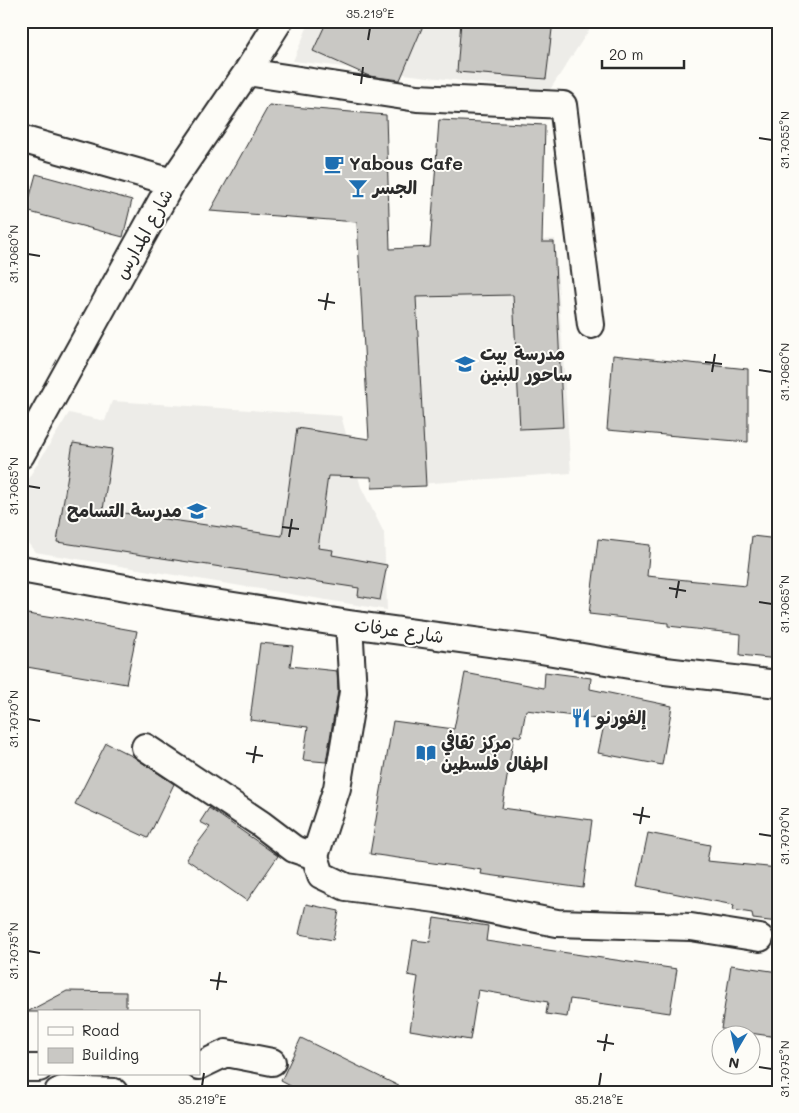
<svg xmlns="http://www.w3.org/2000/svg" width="799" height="1113" viewBox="0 0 799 1113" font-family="Mali,'Playpen Sans Arabic',sans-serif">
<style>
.built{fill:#edece8}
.building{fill:#c9c8c4;stroke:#2b2b2b}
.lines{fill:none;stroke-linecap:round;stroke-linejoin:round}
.street-casing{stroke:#2b2b2b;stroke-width:30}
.street{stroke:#fdfcf7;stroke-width:26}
.ticks{fill:none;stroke:#2b2b2b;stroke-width:2}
.labels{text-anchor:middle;stroke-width:4;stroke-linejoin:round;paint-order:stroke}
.poi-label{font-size:18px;font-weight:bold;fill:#2b2b2b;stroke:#fdfcf7;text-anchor:start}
.street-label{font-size:18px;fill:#2b2b2b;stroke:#fdfcf7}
.neatline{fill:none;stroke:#2b2b2b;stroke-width:2}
.ticks-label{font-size:12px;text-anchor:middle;fill:#2b2b2b}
</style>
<rect width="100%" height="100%" fill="#fdfcf7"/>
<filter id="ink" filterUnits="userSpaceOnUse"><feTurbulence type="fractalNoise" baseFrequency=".02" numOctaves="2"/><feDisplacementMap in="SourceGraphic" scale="10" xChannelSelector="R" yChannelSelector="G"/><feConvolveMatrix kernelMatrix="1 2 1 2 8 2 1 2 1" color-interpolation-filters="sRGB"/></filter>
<g filter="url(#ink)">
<path class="built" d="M310,21H595L549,91L293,61Z
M555,239L571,473L377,487L359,255Z
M112,401L341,416L361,487L384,533L387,610L35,552L21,534V490L69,413L105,421Z"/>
<path class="building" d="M327,21H425L400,80L369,76L313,51Z
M461,21H553L546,79L457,72Z
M269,105L386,115L390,249L430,247L439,120L545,125L542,242H554L563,427L520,429L513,295L416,297L426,486L372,488L371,477L328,476L318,548L333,550L332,555L387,565L380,600L358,596L359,588L57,542L73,443L112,449L103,510L282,536L297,428L369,439L357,222L210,211Z
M36,174L132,200L123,237L26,211Z
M613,355L748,369V442L607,430Z
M752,536L778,539V659L740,655L741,634L668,626V623L589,614L598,539L650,545L647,576L746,586Z
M21,613L53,618L54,616L137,631L126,684L21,666Z
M260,643L293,646L290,666L337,671L338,691L326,762L303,760L308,727L250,720Z
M545,672L591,678L590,689L672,706L662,765L598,753L605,720L526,710L521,737L514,735L502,808L592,820L583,888L481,874L482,870L370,854L393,721L454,729L465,673L544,688Z
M106,743L134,757L174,784L148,838L75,804Z
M209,808L278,856L247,901L186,859L210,827L200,822Z
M648,833L710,845L707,861L778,868V922L753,919L752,913L733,910L734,905L637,886Z
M306,904L339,911L333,940L299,934Z
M434,918L488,926L486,941L677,969L670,1013L570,999L567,1017L546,1014L548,1002L478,990L470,1040L410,1030L418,977L408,975L413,940L430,942Z
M731,965L778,972V1037L721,1029Z
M67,991L126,992V1012H27Z
M301,1038L411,1092H302L281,1081Z"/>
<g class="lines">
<defs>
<path id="street" d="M247,72L417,98L563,105L591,325
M21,139L172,182
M21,455L172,182L247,72L279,21
M21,569L169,596L349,624L541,650L665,671L778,684
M349,624L353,692L337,788L315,856L321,875L346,887L436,899L557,923L691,927L760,938
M145,747L261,824L294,849L315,856
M199,1066L226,1053L272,1062
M21,1068H39
M58,1092L62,1090L114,1092"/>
</defs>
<use href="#street" class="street-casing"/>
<use href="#street" class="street"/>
</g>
</g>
<path class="ticks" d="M368,40L370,28M353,74L371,77M361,84L363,67M759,138L772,140M28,254L40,256M318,300L335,303M325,310L328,293M705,362L722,364M759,370L772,372M712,372L715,354M28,486L40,488M282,527L299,529M289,537L292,519M669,588L686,591M676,598L679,581M759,602L772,604M28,719L40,721M246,753L263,756M253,763L256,746M633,814L650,817M640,824L643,807M759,834L772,836M28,951L40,953M210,980L227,982M217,990L220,972M597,1041L614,1044M604,1051L607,1034M759,1067L772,1069M202,1086L204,1073M599,1086L601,1073"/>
<defs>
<symbol id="cafe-bare" viewBox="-9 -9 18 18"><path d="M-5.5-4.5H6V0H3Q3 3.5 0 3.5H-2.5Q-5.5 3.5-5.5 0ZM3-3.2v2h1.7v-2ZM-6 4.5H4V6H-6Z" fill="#1f6fb2" stroke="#fdfcf7" stroke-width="2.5" paint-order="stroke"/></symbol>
<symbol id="bar-bare" viewBox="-9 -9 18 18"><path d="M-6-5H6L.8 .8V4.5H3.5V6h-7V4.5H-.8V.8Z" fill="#1f6fb2" stroke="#fdfcf7" stroke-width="2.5" paint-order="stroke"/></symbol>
<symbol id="school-bare" viewBox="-9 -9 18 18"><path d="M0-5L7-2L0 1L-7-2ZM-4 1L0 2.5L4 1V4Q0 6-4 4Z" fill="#1f6fb2" stroke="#fdfcf7" stroke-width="2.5" paint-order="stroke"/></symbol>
<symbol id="restaurant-bare" viewBox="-9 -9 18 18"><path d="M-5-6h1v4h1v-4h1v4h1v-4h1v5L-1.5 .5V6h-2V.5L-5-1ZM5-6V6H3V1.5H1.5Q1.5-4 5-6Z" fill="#1f6fb2" stroke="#fdfcf7" stroke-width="2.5" paint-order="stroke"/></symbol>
<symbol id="library-bare" viewBox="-9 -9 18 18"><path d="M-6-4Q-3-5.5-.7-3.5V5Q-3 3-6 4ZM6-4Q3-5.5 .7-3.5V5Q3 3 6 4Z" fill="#1f6fb2" stroke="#fdfcf7" stroke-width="2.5" paint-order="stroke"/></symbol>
</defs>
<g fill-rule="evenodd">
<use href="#cafe-bare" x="320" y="150" width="28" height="28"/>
<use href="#bar-bare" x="344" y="174" width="28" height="28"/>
<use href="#school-bare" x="451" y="350" width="28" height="28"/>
<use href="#school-bare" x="183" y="497" width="28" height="28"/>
<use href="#restaurant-bare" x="567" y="704" width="28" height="28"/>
<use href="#library-bare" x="412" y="739" width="28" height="28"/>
</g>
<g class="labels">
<g class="poi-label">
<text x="349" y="170">Yabous Cafe</text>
<text x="373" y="194">الجسر</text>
<text x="480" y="360">مدرسة بيت<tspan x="480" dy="21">ساحور للبنين</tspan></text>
<text x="182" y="517" text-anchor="end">مدرسة التسامح</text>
<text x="596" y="724">إلفورنو</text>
<text x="441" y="749">مركز ثقافي<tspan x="441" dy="21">اطفال فلسطين</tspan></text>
</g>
<g class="street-label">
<text transform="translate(144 234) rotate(-61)" y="6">شارع المدارس</text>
<text transform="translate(399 631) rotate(8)" y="6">شارع عرفات</text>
</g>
</g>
<rect width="799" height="1113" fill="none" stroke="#fdfcf7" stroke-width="55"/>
<rect x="38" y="1010" width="162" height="65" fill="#fdfcf7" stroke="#a9a8a5"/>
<rect x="48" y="1027" width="25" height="8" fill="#fdfcf7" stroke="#a9a8a5"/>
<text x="82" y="1036" font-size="15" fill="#2b2b2b">Road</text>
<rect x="48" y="1048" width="25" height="15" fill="#c9c8c4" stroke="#a9a8a5"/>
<text x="82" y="1060" font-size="15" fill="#2b2b2b">Building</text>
<g transform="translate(736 1050) rotate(189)"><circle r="24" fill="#fdfcf7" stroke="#a9a8a5"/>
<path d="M0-4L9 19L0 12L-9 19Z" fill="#1f6fb2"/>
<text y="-8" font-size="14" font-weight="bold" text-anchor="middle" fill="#2b2b2b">N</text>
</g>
<path d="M602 60v8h82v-8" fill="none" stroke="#2b2b2b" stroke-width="2.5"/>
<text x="609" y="60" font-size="15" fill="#2b2b2b" stroke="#fdfcf7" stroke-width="4" paint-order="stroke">20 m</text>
<rect x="28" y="28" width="744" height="1058" class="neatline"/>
<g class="ticks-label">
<text x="370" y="18">35.219°E</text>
<text transform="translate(785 140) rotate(-90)" y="4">31.7055°N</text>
<text transform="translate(14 254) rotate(-90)" y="4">31.7060°N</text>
<text transform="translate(785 372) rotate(-90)" y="4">31.7060°N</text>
<text transform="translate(14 486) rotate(-90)" y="4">31.7065°N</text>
<text transform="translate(785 604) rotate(-90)" y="4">31.7065°N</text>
<text transform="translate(14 719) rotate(-90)" y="4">31.7070°N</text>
<text transform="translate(785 836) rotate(-90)" y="4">31.7070°N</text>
<text transform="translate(14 951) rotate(-90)" y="4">31.7075°N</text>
<text transform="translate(785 1069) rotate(-90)" y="4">31.7075°N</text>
<text x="202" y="1104">35.219°E</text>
<text x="599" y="1104">35.218°E</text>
</g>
</svg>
